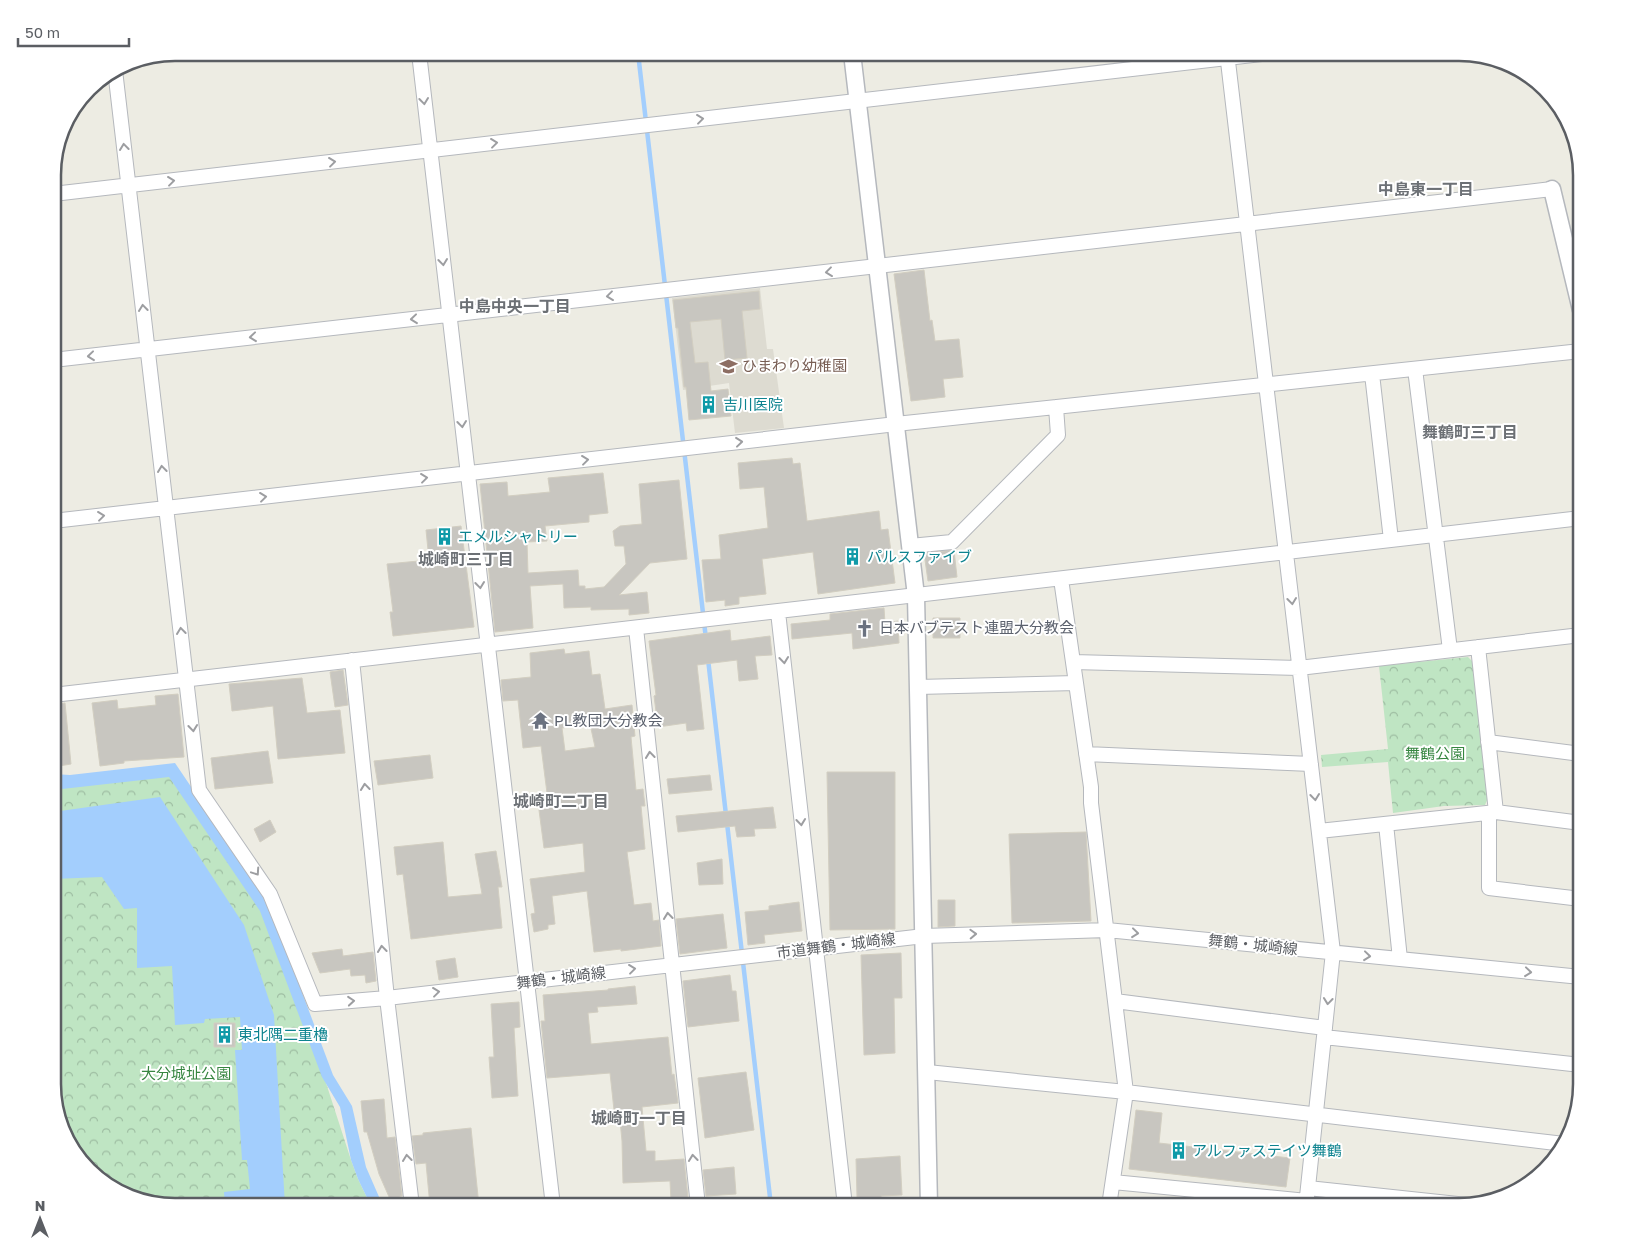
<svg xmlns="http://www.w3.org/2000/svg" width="1634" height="1259" viewBox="0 0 1634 1259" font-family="'Golos Text','Noto Sans JP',sans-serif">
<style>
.education{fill:#dddbd1}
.forest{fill:url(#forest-crowns)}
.water{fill:#a3cefd}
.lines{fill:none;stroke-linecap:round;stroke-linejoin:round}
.stream{stroke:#a3cefd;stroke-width:4.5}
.building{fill:#c8c6c0;stroke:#d2cec1;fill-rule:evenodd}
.minor-casing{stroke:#b5b8bd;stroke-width:16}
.tertiary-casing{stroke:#b5b8bd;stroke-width:19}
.minor{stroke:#fff;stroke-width:14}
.tertiary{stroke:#fff;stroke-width:16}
.oneway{stroke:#9d9ea1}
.labels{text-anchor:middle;stroke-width:4;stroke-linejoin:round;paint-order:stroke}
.education-label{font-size:15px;fill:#785e54;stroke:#fff;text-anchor:start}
.culture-label{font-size:15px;fill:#0d838f;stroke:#fff;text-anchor:start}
.worship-label{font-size:15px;fill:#5b616d;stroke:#fff;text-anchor:start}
.park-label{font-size:15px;fill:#378641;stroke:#fff}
.street-label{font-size:15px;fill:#5b5e63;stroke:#fff}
.neighbourhood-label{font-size:16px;font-weight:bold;fill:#6c7075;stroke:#fff}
.rim{fill:none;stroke:#5b5e63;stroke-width:2.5}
</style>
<defs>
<pattern id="forest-crowns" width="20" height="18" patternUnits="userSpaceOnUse" patternTransform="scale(1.25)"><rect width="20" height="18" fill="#bfe5c3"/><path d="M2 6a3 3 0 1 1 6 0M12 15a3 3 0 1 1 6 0" fill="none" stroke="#9ebda2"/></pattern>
</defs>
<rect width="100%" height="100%" fill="#edece3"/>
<path class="education" d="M760,288L767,349H773L784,428L735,433L729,383L683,390L672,298Z"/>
<path class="forest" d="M1468,657L1473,662L1488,798L1485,805L1444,806L1393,813L1388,762L1322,767L1321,755L1388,749L1379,666Z
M173,768L268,904L351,1160L358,1179L371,1206H175L135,1200L100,1181L65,1138L53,1092V777Z"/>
<path class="water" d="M175,763L267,899L333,1075L352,1106L366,1167L383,1206H371L358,1179L351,1160L340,1107L322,1077L260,911L169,777L53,790V774L70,775Z
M160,797L244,925L274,1015L285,1206H225L224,1192L250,1189L247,1160H242L235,1050H242L240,1017L205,1019L204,1023L175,1025L172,966L137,968V908L124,909L102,877L53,879V812Z"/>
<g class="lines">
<path class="stream" d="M638,53L706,639
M708,659L726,815
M727,823L771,1206"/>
</g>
<path class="building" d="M924,270L930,321L932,320L935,341L959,339L963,377L943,379L945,397L911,401L894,274Z
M759,291L760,309L742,311L747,358L725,360L721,319L690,322L695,363L708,362L711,391L728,389L731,416L689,420L686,387H684L678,328H676L673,300Z
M792,458L793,464L800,463L807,521L879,511L881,530L888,529L895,583L818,594L813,552L762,559L766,594L739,597V604L725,606V600L706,602L702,560L721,559L719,535L768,528L764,487L740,489L738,463Z
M603,473L608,513L589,515V522L545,526L547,541L527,542L528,573L578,570L579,586H585V589L604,587L626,564L624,546H615L613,531L620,526L642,524L639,484L679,480L687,559L650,563L619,595L647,592L649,613L629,615V609L591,610V607L564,608L563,584L530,586L533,628L495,632L480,484L507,482L508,496L550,492L548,478Z
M461,526L474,627L393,636L390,612H393L387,564L429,560L426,530Z
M954,550L957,577L928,581L924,553Z
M884,608L885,623L898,621L899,643L853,649L852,633L792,639L791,624L830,620V614Z
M933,618H960V638H933Z
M730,630L731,641L770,636L772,655L755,656L758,679L739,681L737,660L697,665L704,729L687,731L686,723L658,727L654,696L656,695L649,641Z
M564,649L565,654L589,651L592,675L600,674L605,709L632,705L635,736L631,737L636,790L643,789L645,806H641L645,849L627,852L634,905L651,903L653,921L659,920L661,946L621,951V949L594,952L587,891L552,896L555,924L548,925V929L534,932L531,914L535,913L530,879L585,872L583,843L544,848L537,795L547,793L541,746L523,748L518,700L503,701L501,680L531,677L530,653ZM590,724L595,747L565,751L562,728Z
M343,670L348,705L335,707L330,672Z
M302,678L307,713L340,710L345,753L278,759L273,706L232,711L229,684Z
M178,694L184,757L124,761V763L100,766L92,703L117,700L118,709L156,705L155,696Z
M65,703L71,764L53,767V705Z
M268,751L273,783L215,789L211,758Z
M430,755L433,778L378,785L374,761Z
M827,772H895V929L830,930Z
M710,775L712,790L669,794L667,779Z
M773,807L776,828L754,829L755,836L737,837L735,826L678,832L676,816Z
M270,820L276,832L260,842L254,829Z
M1086,832L1091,921L1012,923L1009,834Z
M443,842L448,897L482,894L475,854L496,851L502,887H498L502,928L411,939L403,874L397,875L394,847Z
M722,859L723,884L699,885L697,863Z
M938,900H955V926L938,927Z
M799,902L802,931L764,935L765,943L748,945L745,912L769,910V906Z
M723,914L727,948L680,954L676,919Z
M342,949L343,956L373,952L376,981L366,983L365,975L351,976L350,969L320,973L312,953Z
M901,953L902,998H894L895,1053L864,1055L861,955Z
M455,958L458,977L439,980L436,961Z
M730,975L732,991H736L739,1021L688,1027L683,981Z
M635,986L637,1004L597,1007L598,1012L588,1013L591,1044L668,1037L672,1075L674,1074L678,1103L642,1107L646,1151H655V1161L684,1159L688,1198H686V1200L671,1201L670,1181L623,1183L622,1141L619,1110H614L610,1073L547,1078L541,1021H545L543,995L608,990V989Z
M519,1002L520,1027L514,1028L518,1096L492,1098L489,1057H494L491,1004Z
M214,1023H235V1047H214Z
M746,1072L754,1130L705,1138L698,1078Z
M384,1099L387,1138L395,1137L402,1196H400V1206H393L379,1174L367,1132H364L361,1101Z
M1136,1110L1162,1113L1159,1143L1290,1158L1286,1187L1129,1169Z
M471,1128L479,1206H430L426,1163L416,1164L412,1136L423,1135V1133Z
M900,1156L902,1195L881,1196V1206H859V1197H857L856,1159Z
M734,1167L736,1194L706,1196L703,1170Z"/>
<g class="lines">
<defs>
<path id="minor" d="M419,53L553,1206
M1227,53L1333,952L1306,1206
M115,70L199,790L270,894L315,1004L387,998L924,936L1107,930L1581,977
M53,194L1270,53
M53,360L1552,189
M1415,369L1450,650
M1372,374L1391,540
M53,521L896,424L1581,351
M910,546L952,542L1058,435L1056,407
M1061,579L1091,787V803L1126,1092L1109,1206
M778,612L845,1206
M636,628L698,1206
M1478,647L1496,812
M352,660L387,998L412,1206
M1073,662L1299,668L1581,635
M918,687L1076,683
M53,695L1581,518
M1488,742L1581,754
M1086,754L1311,764
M1489,813V888L1581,899
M1386,824L1400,959
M1319,831L1496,812L1581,823
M1115,1001L1325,1028
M1324,1037L1581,1065
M927,1072L1126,1092L1564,1144
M1113,1182L1307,1201
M1308,1188L1467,1205"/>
<path id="tertiary" d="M852,53L916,596L929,1206
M1552,189L1581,310"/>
</defs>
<use href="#minor" class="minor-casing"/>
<use href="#tertiary" class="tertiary-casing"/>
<use href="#minor" class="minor"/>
<use href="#tertiary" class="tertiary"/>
</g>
<defs><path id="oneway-chevron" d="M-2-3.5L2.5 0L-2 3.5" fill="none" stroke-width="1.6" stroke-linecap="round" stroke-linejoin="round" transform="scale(1.25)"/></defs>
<g class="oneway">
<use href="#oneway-chevron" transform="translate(424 101) rotate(83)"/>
<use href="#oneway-chevron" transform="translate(700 119) rotate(-7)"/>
<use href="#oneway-chevron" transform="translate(494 143) rotate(-7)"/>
<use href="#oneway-chevron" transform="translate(124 147) rotate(-97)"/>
<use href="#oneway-chevron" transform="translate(332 162) rotate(-7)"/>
<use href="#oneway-chevron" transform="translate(171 181) rotate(-7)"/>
<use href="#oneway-chevron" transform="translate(443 262) rotate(83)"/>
<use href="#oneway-chevron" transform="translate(829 272) rotate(173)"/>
<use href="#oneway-chevron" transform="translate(610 296) rotate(173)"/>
<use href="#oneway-chevron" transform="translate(143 308) rotate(-97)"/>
<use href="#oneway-chevron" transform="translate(414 319) rotate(174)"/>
<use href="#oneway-chevron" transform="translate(253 337) rotate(174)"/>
<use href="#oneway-chevron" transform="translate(91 356) rotate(174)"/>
<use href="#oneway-chevron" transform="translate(462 424) rotate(83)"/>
<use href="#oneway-chevron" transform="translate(739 442) rotate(-6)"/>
<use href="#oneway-chevron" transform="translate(585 460) rotate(-7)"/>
<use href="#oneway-chevron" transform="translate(162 469) rotate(-97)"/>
<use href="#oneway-chevron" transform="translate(424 478) rotate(-7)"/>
<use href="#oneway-chevron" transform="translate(263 497) rotate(-7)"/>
<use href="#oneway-chevron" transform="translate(101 516) rotate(-7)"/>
<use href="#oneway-chevron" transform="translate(480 585) rotate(83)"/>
<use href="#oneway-chevron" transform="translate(1292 601) rotate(83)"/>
<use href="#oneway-chevron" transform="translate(181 631) rotate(-97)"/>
<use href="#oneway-chevron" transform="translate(784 660) rotate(84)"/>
<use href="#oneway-chevron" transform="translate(193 728) rotate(84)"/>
<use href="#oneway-chevron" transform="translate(650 755) rotate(-96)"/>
<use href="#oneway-chevron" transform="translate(365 787) rotate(-96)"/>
<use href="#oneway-chevron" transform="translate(1315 797) rotate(83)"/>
<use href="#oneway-chevron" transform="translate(801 822) rotate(84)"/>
<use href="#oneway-chevron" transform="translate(256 872) rotate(56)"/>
<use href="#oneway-chevron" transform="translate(668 916) rotate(-96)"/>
<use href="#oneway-chevron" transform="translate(1135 933) rotate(6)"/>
<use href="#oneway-chevron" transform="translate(973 934) rotate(-2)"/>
<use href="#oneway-chevron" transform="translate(382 949) rotate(-96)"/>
<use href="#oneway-chevron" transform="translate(1367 956) rotate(6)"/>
<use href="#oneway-chevron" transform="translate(632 969) rotate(-7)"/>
<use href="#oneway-chevron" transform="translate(1528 972) rotate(6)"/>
<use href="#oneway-chevron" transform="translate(436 992) rotate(-7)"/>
<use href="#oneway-chevron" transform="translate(351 1001) rotate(-5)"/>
<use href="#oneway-chevron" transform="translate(1328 1001) rotate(96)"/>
<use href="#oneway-chevron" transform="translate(407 1158) rotate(-97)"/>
<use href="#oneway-chevron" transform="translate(693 1158) rotate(-96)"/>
</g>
<defs>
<symbol id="school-bare" viewBox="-9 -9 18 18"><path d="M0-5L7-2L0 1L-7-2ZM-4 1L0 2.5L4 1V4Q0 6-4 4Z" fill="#8d6e63" stroke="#fff" stroke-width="2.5" paint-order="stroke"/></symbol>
<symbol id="building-bare" viewBox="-9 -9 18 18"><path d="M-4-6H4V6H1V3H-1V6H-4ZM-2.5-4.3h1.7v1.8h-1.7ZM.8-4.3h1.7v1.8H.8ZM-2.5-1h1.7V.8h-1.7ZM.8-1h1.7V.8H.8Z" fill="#0f9aa8" stroke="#fff" stroke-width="2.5" paint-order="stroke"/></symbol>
<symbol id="church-bare" viewBox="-9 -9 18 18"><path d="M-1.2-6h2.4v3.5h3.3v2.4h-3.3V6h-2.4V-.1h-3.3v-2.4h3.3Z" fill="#6b7280" stroke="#fff" stroke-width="2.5" paint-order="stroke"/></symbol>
<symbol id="temple-bare" viewBox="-9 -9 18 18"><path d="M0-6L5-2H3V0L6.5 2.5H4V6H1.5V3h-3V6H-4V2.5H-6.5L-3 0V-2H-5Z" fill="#6b7280" stroke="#fff" stroke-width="2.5" paint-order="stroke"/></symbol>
</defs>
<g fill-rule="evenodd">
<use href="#school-bare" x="716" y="354" width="25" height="25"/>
<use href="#building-bare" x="696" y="392" width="25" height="25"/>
<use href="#building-bare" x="432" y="524" width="25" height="25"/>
<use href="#building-bare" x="840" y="544" width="25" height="25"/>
<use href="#church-bare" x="852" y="616" width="25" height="25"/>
<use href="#temple-bare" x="528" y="708" width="25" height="25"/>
<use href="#building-bare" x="212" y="1022" width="25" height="25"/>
<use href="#building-bare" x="1166" y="1138" width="25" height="25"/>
</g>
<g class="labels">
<g class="education-label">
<text x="742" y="371">ひまわり幼稚園</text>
</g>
<g class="culture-label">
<text x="723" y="410">吉川医院</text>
<text x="458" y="542">エメルシャトリー</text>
<text x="867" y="562">パルスファイブ</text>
<text x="238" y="1040">東北隅二重櫓</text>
<text x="1192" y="1156">アルファステイツ舞鶴</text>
</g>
<g class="worship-label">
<text x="879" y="633">日本バブテスト連盟大分教会</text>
<text x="554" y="726">PL教団大分教会</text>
</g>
<g class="park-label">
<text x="1435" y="759">舞鶴公園</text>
<text x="186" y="1079">大分城址公園</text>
</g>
<g class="street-label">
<text transform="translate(1253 945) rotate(6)" y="5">舞鶴・城崎線</text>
<text transform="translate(836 946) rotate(-7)" y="5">市道舞鶴・城崎線</text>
<text transform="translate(561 978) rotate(-7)" y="5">舞鶴・城崎線</text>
</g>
<g class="neighbourhood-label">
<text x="1426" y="195">中島東一丁目</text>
<text x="515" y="312">中島中央一丁目</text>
<text x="1470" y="438">舞鶴町三丁目</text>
<text x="466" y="565">城崎町三丁目</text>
<text x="561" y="807">城崎町二丁目</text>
<text x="639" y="1124">城崎町一丁目</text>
</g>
</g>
<path d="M0 0H1634V1259H0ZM175 61H1459A114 114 0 0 1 1573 175V1084A114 114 0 0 1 1459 1198H175A114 114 0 0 1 61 1084V175A114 114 0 0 1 175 61Z" fill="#fff" fill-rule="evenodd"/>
<path class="rim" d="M175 61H1459A114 114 0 0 1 1573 175V1084A114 114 0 0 1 1459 1198H175A114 114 0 0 1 61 1084V175A114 114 0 0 1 175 61Z"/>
<g transform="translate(40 1219)" stroke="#ffffff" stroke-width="4" paint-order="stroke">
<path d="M0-4L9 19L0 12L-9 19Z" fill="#5b5e63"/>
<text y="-8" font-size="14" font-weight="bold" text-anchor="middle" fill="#5b5e63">N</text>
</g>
<path d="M18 38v8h111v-8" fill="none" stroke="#5b5e63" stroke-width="2.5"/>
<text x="25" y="38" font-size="15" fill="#5b5e63" stroke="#ffffff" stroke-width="4" paint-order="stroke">50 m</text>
</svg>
